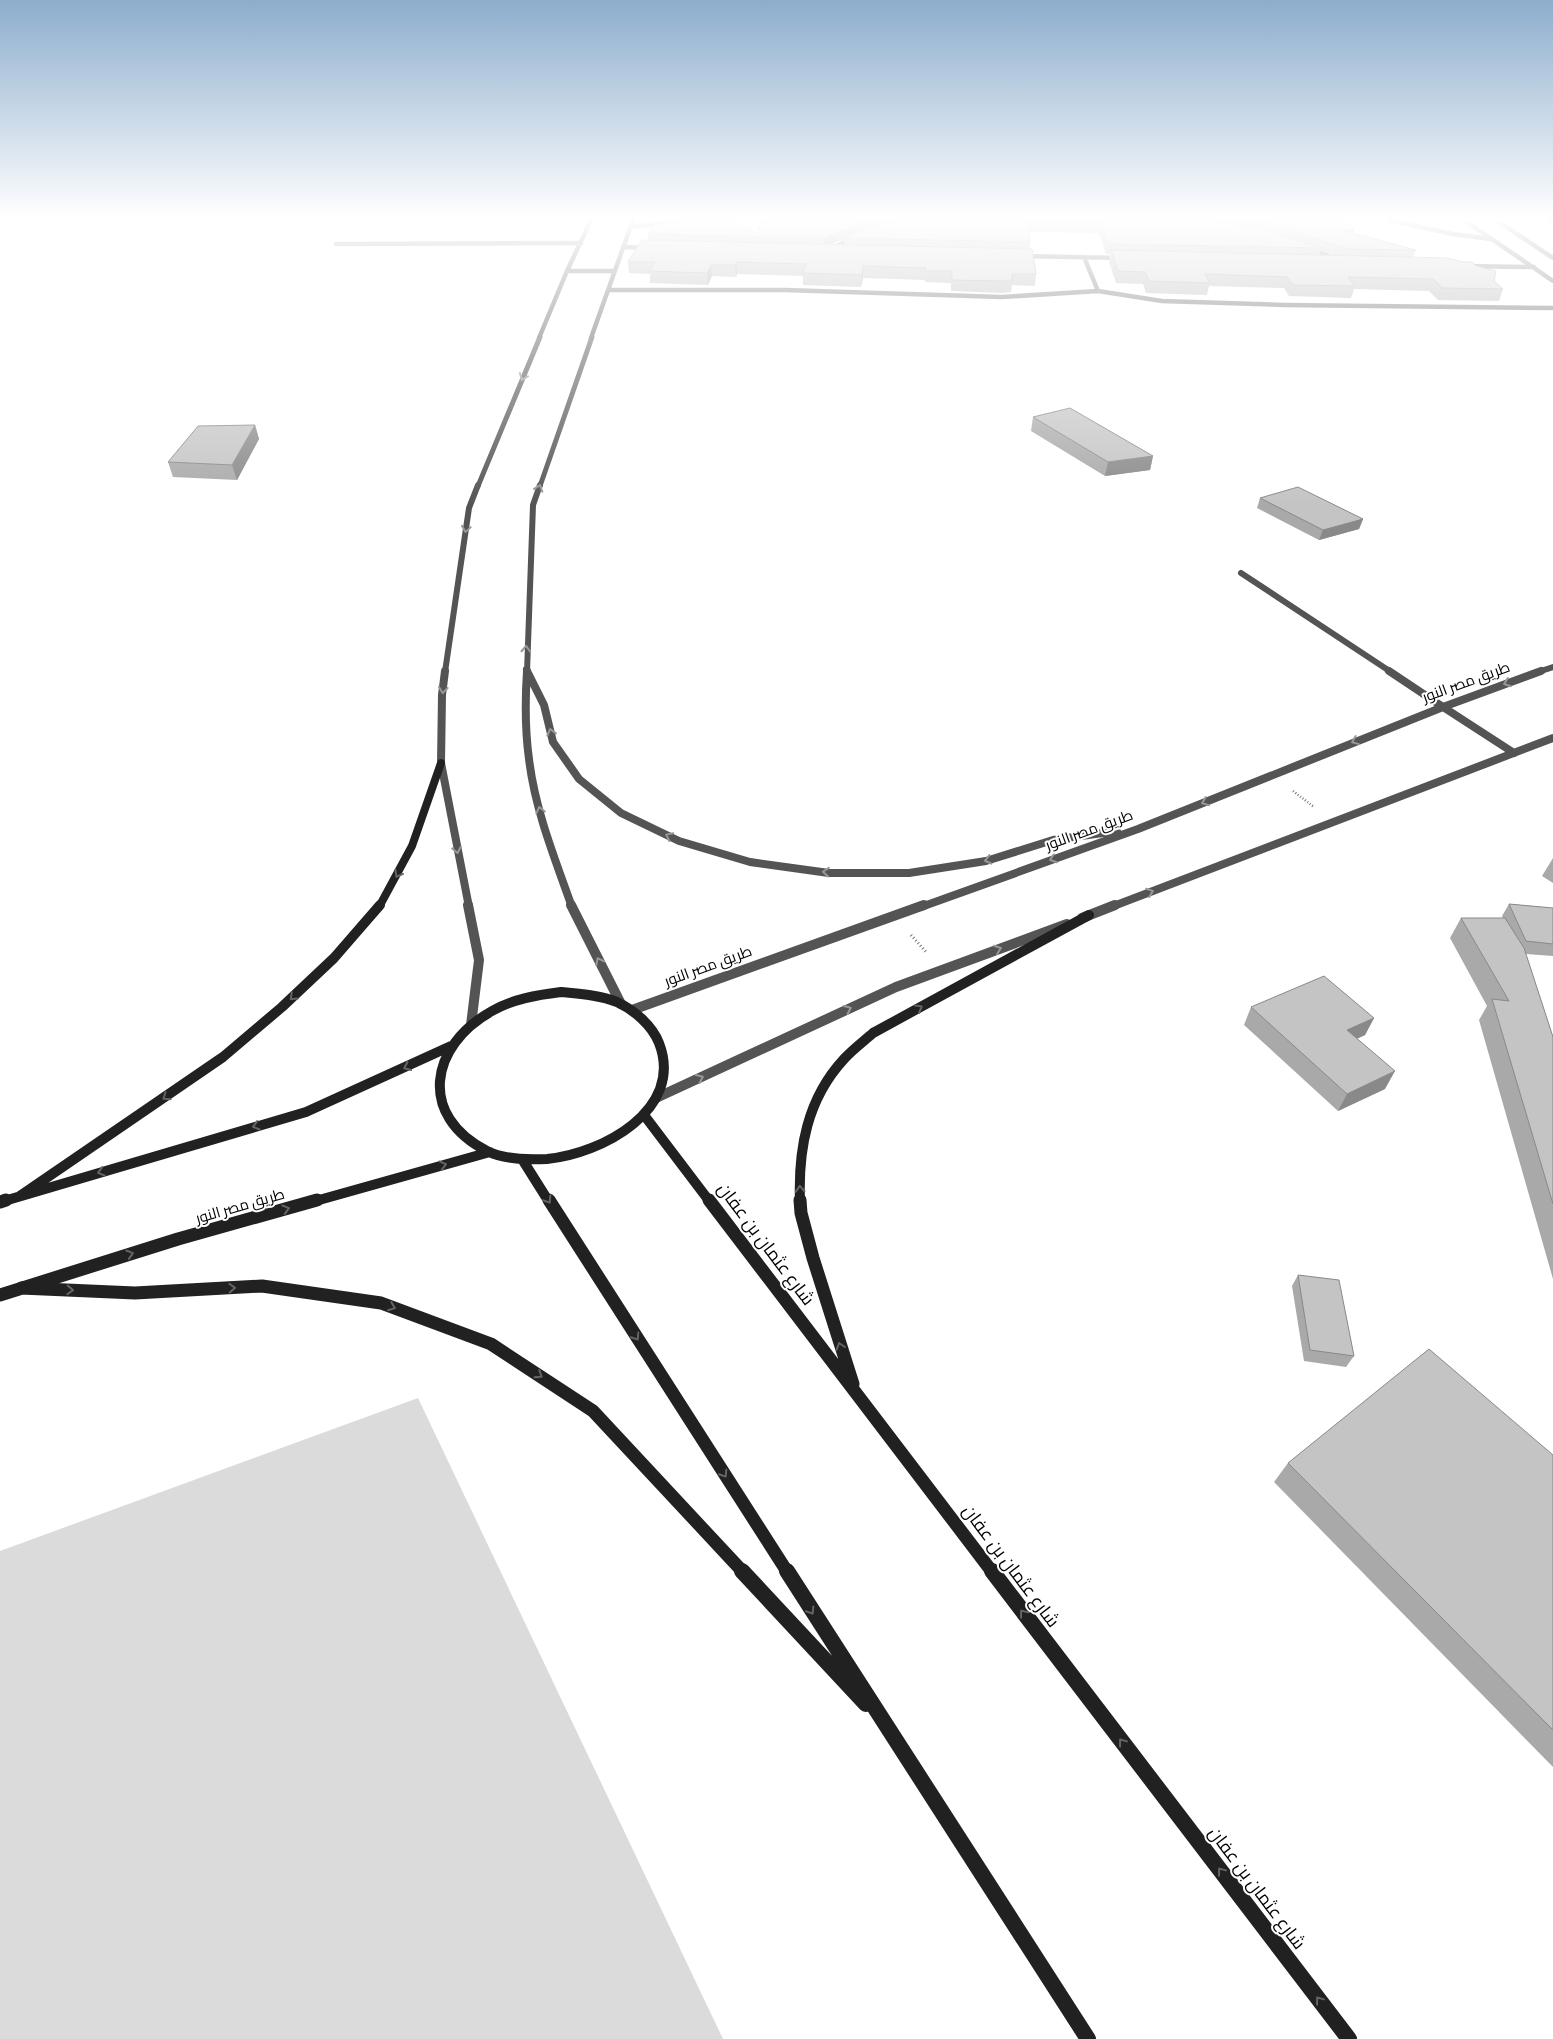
<svg xmlns="http://www.w3.org/2000/svg" width="1553" height="2039" viewBox="0 0 1553 2039" font-family="'Source Sans 3',Cairo,sans-serif">
<style>
.green{fill:#dbdbdb}
.lines{fill:none;stroke-linecap:round;stroke-linejoin:round}
.path-far1{stroke:#767676;stroke-width:2.5;stroke-dasharray:1 2;stroke-linecap:butt}
.path{stroke:#767676;stroke-width:3;stroke-dasharray:1 2.5;stroke-linecap:butt}
.service-far1{stroke:#545454;stroke-width:6}
.service{stroke:#545454;stroke-width:8}
.minor{stroke:#545454;stroke-width:4.5}
.tertiary-far4{stroke:#545454;stroke-width:4.5}
.tertiary-far3{stroke:#545454;stroke-width:5}
.tertiary-far2{stroke:#545454;stroke-width:6}
.tertiary-far1{stroke:#545454;stroke-width:8}
.tertiary{stroke:#545454;stroke-width:10}
.secondary-far3{stroke:#212121;stroke-width:8}
.secondary-far2{stroke:#212121;stroke-width:10}
.secondary-far1{stroke:#212121;stroke-width:13}
.secondary{stroke:#212121;stroke-width:16}
.wall{fill:#a9a9a9;fill-rule:evenodd}
.shaded-wall{fill:#898989}
.building{fill:#c4c4c4;stroke:#898989}
.oneway{stroke:#989898}
.oneway2{stroke:#646464}
.labels{text-anchor:middle;stroke-width:4;stroke-linejoin:round;paint-order:stroke}
.street-label{font-size:15px;fill:#000;stroke:#fff}
.near-street-label{font-size:18px;fill:#000;stroke:#fff}
</style>
<rect width="100%" height="100%" fill="#fff"/>
<path class="green" d="M418,1398L723,2039H0V1551Z"/>
<g class="lines">
<path class="path-far1" d="M1293,791L1314,807"/>
<path class="path" d="M911,935L927,953"/>
<path class="service-far1" d="M1241,573L1391,672"/>
<path class="service" d="M1389,671L1443,707"/>
<path class="minor" d="M1389,220L1453,234L1491,239
M1464,220L1553,281
M1496,220L1553,258
M1550,220L1553,222
M631,227L685,220
M336,244L581,243
M624,247L650,248
M1308,248L1339,260
M826,251L855,237
M1020,256L1123,258
M1084,257L1098,291
M1465,266L1534,267
M609,290H785L1002,297L1098,291L1162,301L1284,305L1553,308"/>
<path class="tertiary-far4" d="M567,271H615
M539,338L567,271L591,220
M591,338L633,220"/>
<path class="tertiary-far3" d="M478,486L540,337
M540,486L592,337"/>
<path class="tertiary-far2" d="M526,669L528,672
M445,672L469,508L478,485
M527,672L533,505L540,485
M1538,672L1553,667"/>
<path class="tertiary-far1" d="M445,671L442,695L441,763L469,907
M527,671L544,705L553,742L579,779L621,813L679,841L750,862L829,873H909L986,861L1053,840L1117,831
M527,671C525,701 525,730 529,759C535,810 555,859 572,907
M1443,707L1514,753
M921,907L1138,829L1443,707L1541,671
M1111,907L1553,738"/>
<path class="tertiary" d="M468,905L479,960L471,1025
M571,905L621,1004
M1082,918L1115,905
M632,1010L924,905
M656,1098L896,987L1067,924"/>
<path class="secondary-far3" d="M379,907L412,846L441,763"/>
<path class="secondary-far2" d="M561,992C580,994 599,995 617,1002C634,1010 652,1025 659,1043C685,1110 601,1154 547,1159C528,1160 505,1160 487,1151C418,1116 429,1046 492,1011C513,999 537,995 561,992Z
M644,1115L710,1202
M522,1159L549,1202
M20,1196L223,1057L282,1007L334,958L380,905
M1,1202L306,1112L451,1046
M312,1202L490,1152
M800,1202C798,1149 807,1099 844,1059C853,1049 864,1041 873,1033L1089,915"/>
<path class="secondary-far1" d="M549,1200L788,1573
M709,1200L993,1573
M800,1200L801,1213L813,1258L853,1384
M0,1202L6,1200
M21,1288L135,1293L262,1286L381,1303L491,1344L593,1411L744,1573
M0,1295L178,1239L317,1200"/>
<path class="secondary" d="M742,1571L866,1704
M787,1571L1088,2039
M992,1571L1349,2039"/>
</g>
<path class="wall" d="M669,220H732L757,233L762,220H1346L1354,229L1353,233L1416,250L1413,257L1494,281L1503,289L1499,301L1438,300L1429,291L1354,289L1351,298L1289,296L1284,288L1209,286L1207,295L1146,293L1143,284L1116,283L1109,262L1110,254H1106L1099,233L1029,232L1030,242V249L1036,274L1035,286L1012,285L1011,292L1002,293L951,291V283L925,282V280L863,278L861,287L803,285V276L737,274L736,277L712,276L708,285L650,283V274L629,273L628,262L648,241V234L669,223ZM844,239V245L831,244ZM1321,251L1334,255H1320Z
M1033,417L1153,456L1150,470L1105,476L1031,431Z
M255,425L259,439L237,480L173,477L168,462Z
M1260,498L1363,519L1359,529L1319,540L1257,508Z
M1553,858V883L1542,876Z
M1509,904L1553,908V956L1526,954L1553,1037V1279L1479,1020L1487,1006L1450,938L1461,918H1503L1502,916Z
M1251,1007L1374,1018L1365,1035L1357,1039L1385,1089L1338,1111L1244,1025Z
M1298,1275L1354,1356L1346,1367L1304,1361L1292,1286Z
M1553,1455V1767L1274,1482L1288,1463Z"/>
<path class="shaded-wall" d="M866,220H902L844,238V239L824,247L825,238Z
M1354,229L1352,239L1345,231Z
M737,262V274L736,277L735,265Z
M711,265L712,276L708,285L707,273Z
M863,266V278L861,287L862,275Z
M255,425L259,439L237,480L232,465Z
M1153,456L1150,470L1105,476L1108,462Z
M1363,519L1359,529L1319,540L1323,530Z
M1374,1018L1365,1035L1338,1047L1347,1030Z
M1395,1071L1385,1089L1338,1111L1347,1094Z"/>
<path class="building" d="M673,220H732L757,233L762,220H866L825,238L648,234L653,225L677,222Z
M897,220H1215L1265,230L1322,248L1108,244L1101,224L1027,222L1030,242L844,238L873,226Z
M1256,220H1346L1354,229L1345,231L1416,250L1347,249L1268,223Z
M642,240L1032,249L1036,274H1012V281H1003L952,280V271H925L926,268L863,266L862,275L803,273L806,264L737,262L735,265H711L707,273L649,271L655,262H628Z
M1111,250L1447,258L1463,262H1472L1476,266L1496,271L1494,281L1503,289L1442,288L1433,279L1348,277L1355,286L1293,285L1287,277L1205,274L1210,283L1149,281L1145,272L1118,271Z
M1070,408L1153,456L1108,462L1033,417Z
M255,425L232,465L168,462L198,426Z
M1298,487L1363,519L1323,530L1260,498Z
M1509,904L1553,908V944L1526,941Z
M1461,918H1505L1524,948L1553,1037V1204L1492,999L1509,1001Z
M1324,976L1374,1018L1347,1030L1395,1071L1347,1094L1251,1007Z
M1298,1275L1339,1280L1354,1356L1310,1350Z
M1429,1349L1553,1455V1730L1288,1463Z"/>
<defs><path id="oneway-chevron" d="M-2-3.5L2.5 0L-2 3.5" fill="none" stroke-width="1.6" stroke-linecap="round" stroke-linejoin="round" transform="scale(1.25)"/></defs>
<g class="oneway">
<use href="#oneway-chevron" transform="translate(523 377) rotate(112)"/>
<use href="#oneway-chevron" transform="translate(539 488) rotate(-71)"/>
<use href="#oneway-chevron" transform="translate(466 529) rotate(98)"/>
<use href="#oneway-chevron" transform="translate(526 649) rotate(-87)"/>
<use href="#oneway-chevron" transform="translate(1507 683) rotate(160)"/>
<use href="#oneway-chevron" transform="translate(443 690) rotate(97)"/>
<use href="#oneway-chevron" transform="translate(551 732) rotate(-104)"/>
<use href="#oneway-chevron" transform="translate(1355 741) rotate(158)"/>
<use href="#oneway-chevron" transform="translate(1205 802) rotate(158)"/>
<use href="#oneway-chevron" transform="translate(540 810) rotate(-102)"/>
<use href="#oneway-chevron" transform="translate(669 836) rotate(-154)"/>
<use href="#oneway-chevron" transform="translate(457 850) rotate(79)"/>
<use href="#oneway-chevron" transform="translate(1053 859) rotate(160)"/>
<use href="#oneway-chevron" transform="translate(988 860) rotate(166)"/>
<use href="#oneway-chevron" transform="translate(826 872) rotate(-175)"/>
<use href="#oneway-chevron" transform="translate(1150 892) rotate(-21)"/>
<use href="#oneway-chevron" transform="translate(998 949) rotate(-20)"/>
<use href="#oneway-chevron" transform="translate(599 961) rotate(-117)"/>
<use href="#oneway-chevron" transform="translate(848 1009) rotate(-25)"/>
<use href="#oneway-chevron" transform="translate(700 1078) rotate(-25)"/>
</g>
<g class="oneway2">
<use href="#oneway-chevron" transform="translate(398 874) rotate(119)"/>
<use href="#oneway-chevron" transform="translate(293 997) rotate(136)"/>
<use href="#oneway-chevron" transform="translate(919 1008) rotate(-29)"/>
<use href="#oneway-chevron" transform="translate(407 1067) rotate(155)"/>
<use href="#oneway-chevron" transform="translate(166 1097) rotate(145)"/>
<use href="#oneway-chevron" transform="translate(256 1126) rotate(164)"/>
<use href="#oneway-chevron" transform="translate(443 1165) rotate(-15)"/>
<use href="#oneway-chevron" transform="translate(101 1172) rotate(164)"/>
<use href="#oneway-chevron" transform="translate(800 1189) rotate(-93)"/>
<use href="#oneway-chevron" transform="translate(548 1200) rotate(57)"/>
<use href="#oneway-chevron" transform="translate(286 1209) rotate(-16)"/>
<use href="#oneway-chevron" transform="translate(130 1254) rotate(-17)"/>
<use href="#oneway-chevron" transform="translate(232 1288) rotate(-3)"/>
<use href="#oneway-chevron" transform="translate(70 1290) rotate(3)"/>
<use href="#oneway-chevron" transform="translate(392 1307) rotate(21)"/>
<use href="#oneway-chevron" transform="translate(636 1337) rotate(57)"/>
<use href="#oneway-chevron" transform="translate(840 1346) rotate(-108)"/>
<use href="#oneway-chevron" transform="translate(539 1375) rotate(33)"/>
<use href="#oneway-chevron" transform="translate(724 1474) rotate(57)"/>
<use href="#oneway-chevron" transform="translate(811 1611) rotate(57)"/>
<use href="#oneway-chevron" transform="translate(1023 1613) rotate(-127)"/>
<use href="#oneway-chevron" transform="translate(1122 1742) rotate(-127)"/>
<use href="#oneway-chevron" transform="translate(1221 1871) rotate(-127)"/>
<use href="#oneway-chevron" transform="translate(1319 2000) rotate(-127)"/>
</g>
<linearGradient id="sky" x2="0" y2="1"><stop stop-color="#8cadcc"/><stop offset="0.43" stop-color="#fff"/><stop offset="1" stop-color="#fff" stop-opacity="0"/></linearGradient>
<rect width="1553" height="506" fill="url(#sky)"/>
<g class="labels">
<g class="street-label">
<text transform="translate(1466 682) rotate(-20)" y="5">طريق مصر النور</text>
<text transform="translate(1089 830) rotate(-20)" y="5">طريق مصر النور</text>
<text transform="translate(708 966) rotate(-20)" y="5">طريق مصر النور</text>
<text transform="translate(240 1206) rotate(-16)" y="5">طريق مصر النور</text>
</g>
<g class="near-street-label">
<text transform="translate(766 1244) rotate(53)" y="6">شارع عثمان بن عفان</text>
<text transform="translate(1011 1566) rotate(53)" y="6">شارع عثمان بن عفان</text>
<text transform="translate(1257 1888) rotate(53)" y="6">شارع عثمان بن عفان</text>
</g>
</g>
</svg>
